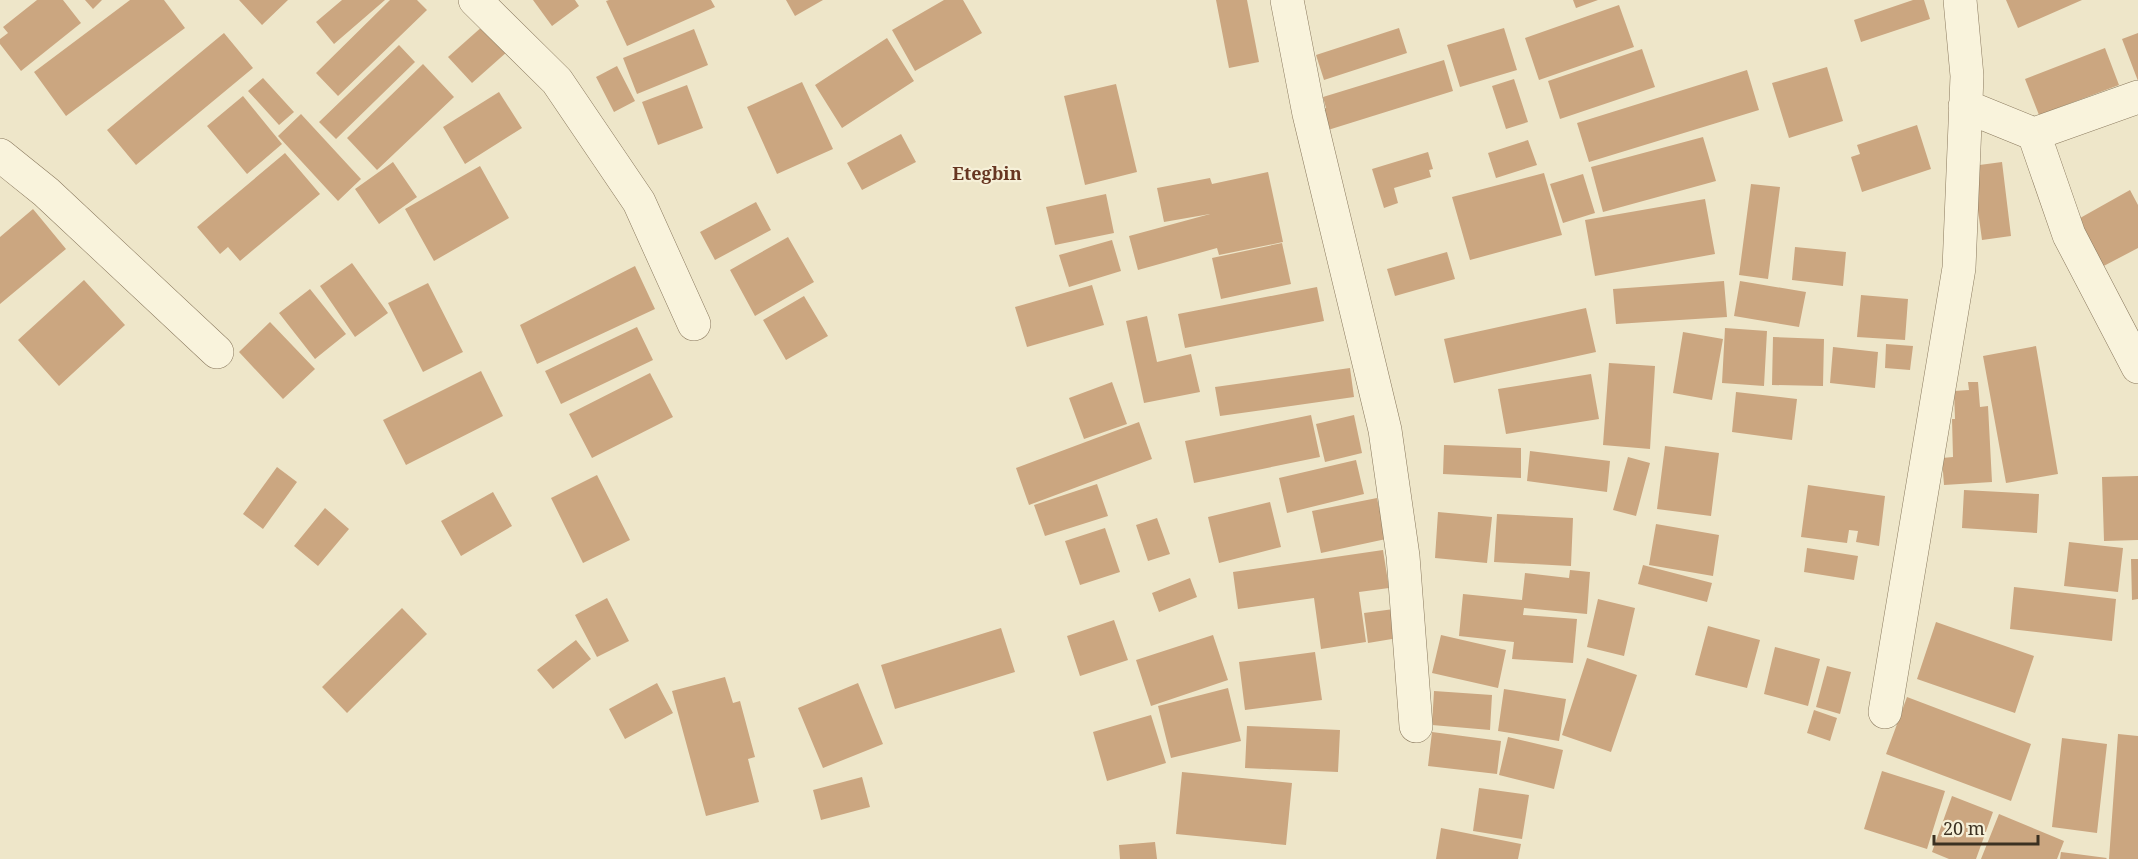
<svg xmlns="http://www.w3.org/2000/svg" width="2138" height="859" viewBox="0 0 2138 859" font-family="'Noto Serif',serif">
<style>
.building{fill:#cba680}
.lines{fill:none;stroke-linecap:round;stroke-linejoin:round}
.minor-casing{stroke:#8a795e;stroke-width:34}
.minor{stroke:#f9f3dc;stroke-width:33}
.labels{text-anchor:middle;stroke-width:4.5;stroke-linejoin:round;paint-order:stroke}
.neighbourhood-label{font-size:18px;font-weight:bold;fill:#673621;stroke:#f6f0d8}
</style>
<rect width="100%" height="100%" fill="#eee6c9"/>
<path class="building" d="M37,0H63L81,23L21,71L0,44V39L8,33L3,27Z
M85,0H102L93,9Z
M130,0H164L185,28L66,116L34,72Z
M239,0H288L262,25Z
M342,0H385L334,44L316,22Z
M390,0H417L427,10L338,96L316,73Z
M533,0H575L579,6L552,26Z
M609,0H711L715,7L627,46L606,1Z
M786,0H823L795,16Z
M944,0H963L982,33L915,71L892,30Z
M1216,0H1247L1259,62L1229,68Z
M1573,0H1598L1576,8Z
M1913,0H1924L1930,19L1861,42L1854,20Z
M2006,0H2082L2018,28Z
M1619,5L1634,47L1539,80L1525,38Z
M484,25L508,51L472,83L448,57Z
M1399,28L1407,53L1324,80L1316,55Z
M1504,28L1517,70L1460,87L1447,45Z
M694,29L708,65L637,94L623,58Z
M224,33L253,68L136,165L107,130Z
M2138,33V81L2122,39Z
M887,38L914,81L842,128L815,85Z
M399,45L415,62L336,139L319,122Z
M2105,48L2119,85L2039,115L2025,79Z
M1642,49L1655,87L1560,119L1548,81Z
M1444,60L1453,91L1328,130L1322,109L1326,108L1323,97Z
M423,64L454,97L377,170L347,138Z
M617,66L635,101L614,112L596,77Z
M1827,67L1843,121L1789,138L1772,83Z
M1747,70L1759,110L1589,162L1577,123Z
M263,78L294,112L279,125L248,91Z
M1514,79L1528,122L1506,129L1492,86Z
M802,82L833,149L777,174L747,107Z
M1116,84L1137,172L1085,185L1064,96Z
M687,85L703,128L658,145L642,102Z
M499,92L522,128L465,164L443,127Z
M243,96L282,144L247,174L207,126Z
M301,114L361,179L338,201L278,136Z
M1917,125L1931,169L1862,192L1851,157L1860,154L1857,145Z
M901,134L916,162L862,190L847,163Z
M1703,137L1716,181L1603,212L1591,167Z
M1528,140L1537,165L1496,178L1488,153Z
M1428,152L1433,169L1429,170L1431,177L1394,188L1398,203L1384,208L1372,169Z
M285,153L320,194L240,261L228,247L220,254L197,227Z
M393,162L417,197L379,224L355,189Z
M2002,162L2011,236L1982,240L1972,166Z
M480,166L509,218L434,261L405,209Z
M1268,172L1283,242L1219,255L1217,248L1138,270L1129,236L1210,214L1164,222L1157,188L1210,178L1212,184Z
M1544,173L1562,235L1470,260L1452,197Z
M1583,174L1595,213L1563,223L1550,184Z
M1751,184L1780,187L1768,279L1739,275Z
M2130,190L2138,205V248L2098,269L2073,222Z
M1106,194L1114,233L1055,245L1046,207Z
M1705,199L1715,254L1595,276L1585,220Z
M756,202L771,230L715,260L700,232Z
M33,209L66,249L0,304V237Z
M788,237L814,282L755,316L730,270Z
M1112,240L1121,271L1069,287L1059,255Z
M1282,243L1291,284L1221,299L1212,258Z
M1795,247L1846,252L1843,286L1792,280Z
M1447,252L1455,279L1395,296L1387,269Z
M352,263L388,313L355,337L320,286Z
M635,266L655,309L537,364L520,325Z
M84,280L125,325L59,386L18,340Z
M1724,281L1727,317L1616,324L1613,289Z
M1740,281L1806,292L1799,327L1734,316Z
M428,283L463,352L423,372L388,303Z
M1092,285L1104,325L1027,347L1015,307Z
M1317,287L1324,321L1185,348L1178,314Z
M310,289L346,334L315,359L279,313Z
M1861,295L1908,299L1905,340L1857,337Z
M804,296L828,336L786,360L763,320Z
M1586,308L1596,352L1454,383L1444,339Z
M1147,316L1157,362L1191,354L1200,392L1144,403L1126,321Z
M270,322L315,369L283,399L239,352Z
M637,327L653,360L561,404L545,371Z
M1725,328L1767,331L1764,386L1722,383Z
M1683,332L1723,339L1712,400L1673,393Z
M1773,337L1824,339L1823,386L1772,385Z
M1886,344L1913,346L1910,370L1885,368Z
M2036,346L2058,474L2006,483L1983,356Z
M1833,347L1878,352L1875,388L1830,383Z
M1609,363L1655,366L1650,449L1603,445Z
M1350,368L1354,397L1220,416L1215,387Z
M481,371L503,416L406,465L383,420Z
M650,373L673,417L592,458L569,414Z
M1591,374L1599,419L1506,434L1498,389Z
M1112,382L1127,424L1084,439L1069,398Z
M1968,382H1978L1980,407L1988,406L1992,482L1944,485L1942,458L1953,457L1952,419H1955L1954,391L1969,390Z
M1736,392L1797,399L1792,440L1732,432Z
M1311,415L1320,457L1194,483L1185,441Z
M1354,415L1362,453L1325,462L1316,424Z
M1139,422L1152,459L1029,505L1016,468Z
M1444,445L1521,448V478L1443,474Z
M1665,446L1719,453L1711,516L1657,509Z
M1530,451L1610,461L1607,492L1527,481Z
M1628,457L1650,463L1636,516L1613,510Z
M1356,460L1364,494L1287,513L1279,478Z
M277,467L297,482L263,529L243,514Z
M597,475L630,540L583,563L551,498Z
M2138,476V540L2104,541L2102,477Z
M1097,484L1108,516L1045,536L1034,505Z
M1808,485L1885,496L1879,546L1856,542L1858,531L1849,530L1847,543L1801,537Z
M1964,490L2039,494L2037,533L1962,528Z
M493,492L512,526L461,556L441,521Z
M1377,498L1386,539L1321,553L1312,511Z
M1270,502L1281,547L1219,563L1208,517Z
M325,508L349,529L318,566L294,546Z
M1438,512L1492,517L1487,563L1435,558Z
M1497,514L1573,518L1571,566L1494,562Z
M1157,518L1170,554L1148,561L1136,525Z
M1656,524L1719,535L1713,576L1649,565Z
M1105,528L1120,572L1080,585L1065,541Z
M2069,542L2123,548L2118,592L2064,586Z
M1807,548L1858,556L1854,580L1804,572Z
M1383,550L1389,588L1359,592L1366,642L1321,649L1314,598L1238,609L1233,572Z
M2131,559H2138V599L2132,600Z
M1643,565L1712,583L1707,602L1638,584Z
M1570,570L1590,572L1587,614L1524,608L1523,615L1577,619L1573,663L1512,659L1514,642L1459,636L1463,594L1522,600L1525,573L1569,578Z
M1190,578L1197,597L1159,612L1152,593Z
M2014,587L2116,599L2112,641L2010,629Z
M607,598L629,641L597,657L575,615Z
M1598,599L1635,608L1624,656L1587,647Z
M402,608L427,634L347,713L322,687Z
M1394,609L1398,638L1368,643L1364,613Z
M1114,620L1128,660L1080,676L1067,636Z
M1936,622L2034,656L2015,713L1917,679Z
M1708,626L1760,640L1747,688L1695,675Z
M1001,628L1015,672L895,709L881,665Z
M1213,635L1228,680L1151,706L1136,660Z
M1441,635L1506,650L1498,688L1432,673Z
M576,640L591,659L553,689L537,670Z
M1775,647L1820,659L1808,706L1764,694Z
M1315,652L1322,700L1245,710L1239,662Z
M1587,658L1637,675L1611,752L1562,735Z
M1827,666L1851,672L1840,714L1816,707Z
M725,677L733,703L740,701L755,757L748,759L759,802L706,816L672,691Z
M657,683L673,713L625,739L609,709Z
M858,683L883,744L823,768L798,708Z
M1228,688L1241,741L1171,758L1158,706Z
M1504,689L1566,699L1559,741L1498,731Z
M1434,691L1492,695L1490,730L1432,725Z
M1907,697L2031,744L2011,801L1886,754Z
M1814,710L1837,718L1830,741L1807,733Z
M1151,715L1166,763L1107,781L1093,732Z
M1247,726L1340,730L1338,772L1245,768Z
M1432,732L1501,741L1497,774L1428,766Z
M2118,734L2138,736V859H2109Z
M1508,737L1563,750L1554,789L1499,775Z
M2062,738L2107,744L2097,833L2052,827Z
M1882,771L1945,791L1927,849L1864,829Z
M1182,772L1292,783L1286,845L1176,834Z
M862,777L870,807L821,820L813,790Z
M1479,788L1529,795L1522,839L1473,831Z
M1952,796L1993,812L1976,859H1949L1932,852Z
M1999,814L2064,841L2057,859H1981Z
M1441,828L1521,844L1518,859H1436Z
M1155,842L1157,859H1120L1119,845Z
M2061,852L2107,858L2106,859H2060Z"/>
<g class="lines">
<defs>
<path id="minor" d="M475,0L557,81L639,202L694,324
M1287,0L1309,114L1385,430L1403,556L1416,726
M1965,106L2034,134L2138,97
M2034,134L2069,235L2138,367
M0,155L46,192L217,352
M1885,712L1959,268L1967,76L1960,0"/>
</defs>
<use href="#minor" class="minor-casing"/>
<use href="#minor" class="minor"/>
</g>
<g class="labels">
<g class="neighbourhood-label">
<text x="987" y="180">Etegbin</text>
</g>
</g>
<path d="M1934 835v9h104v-9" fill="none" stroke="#3b3021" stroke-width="3"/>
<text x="1943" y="835" font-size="18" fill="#3b3021" stroke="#f6f0d8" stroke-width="4.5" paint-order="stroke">20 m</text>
</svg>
